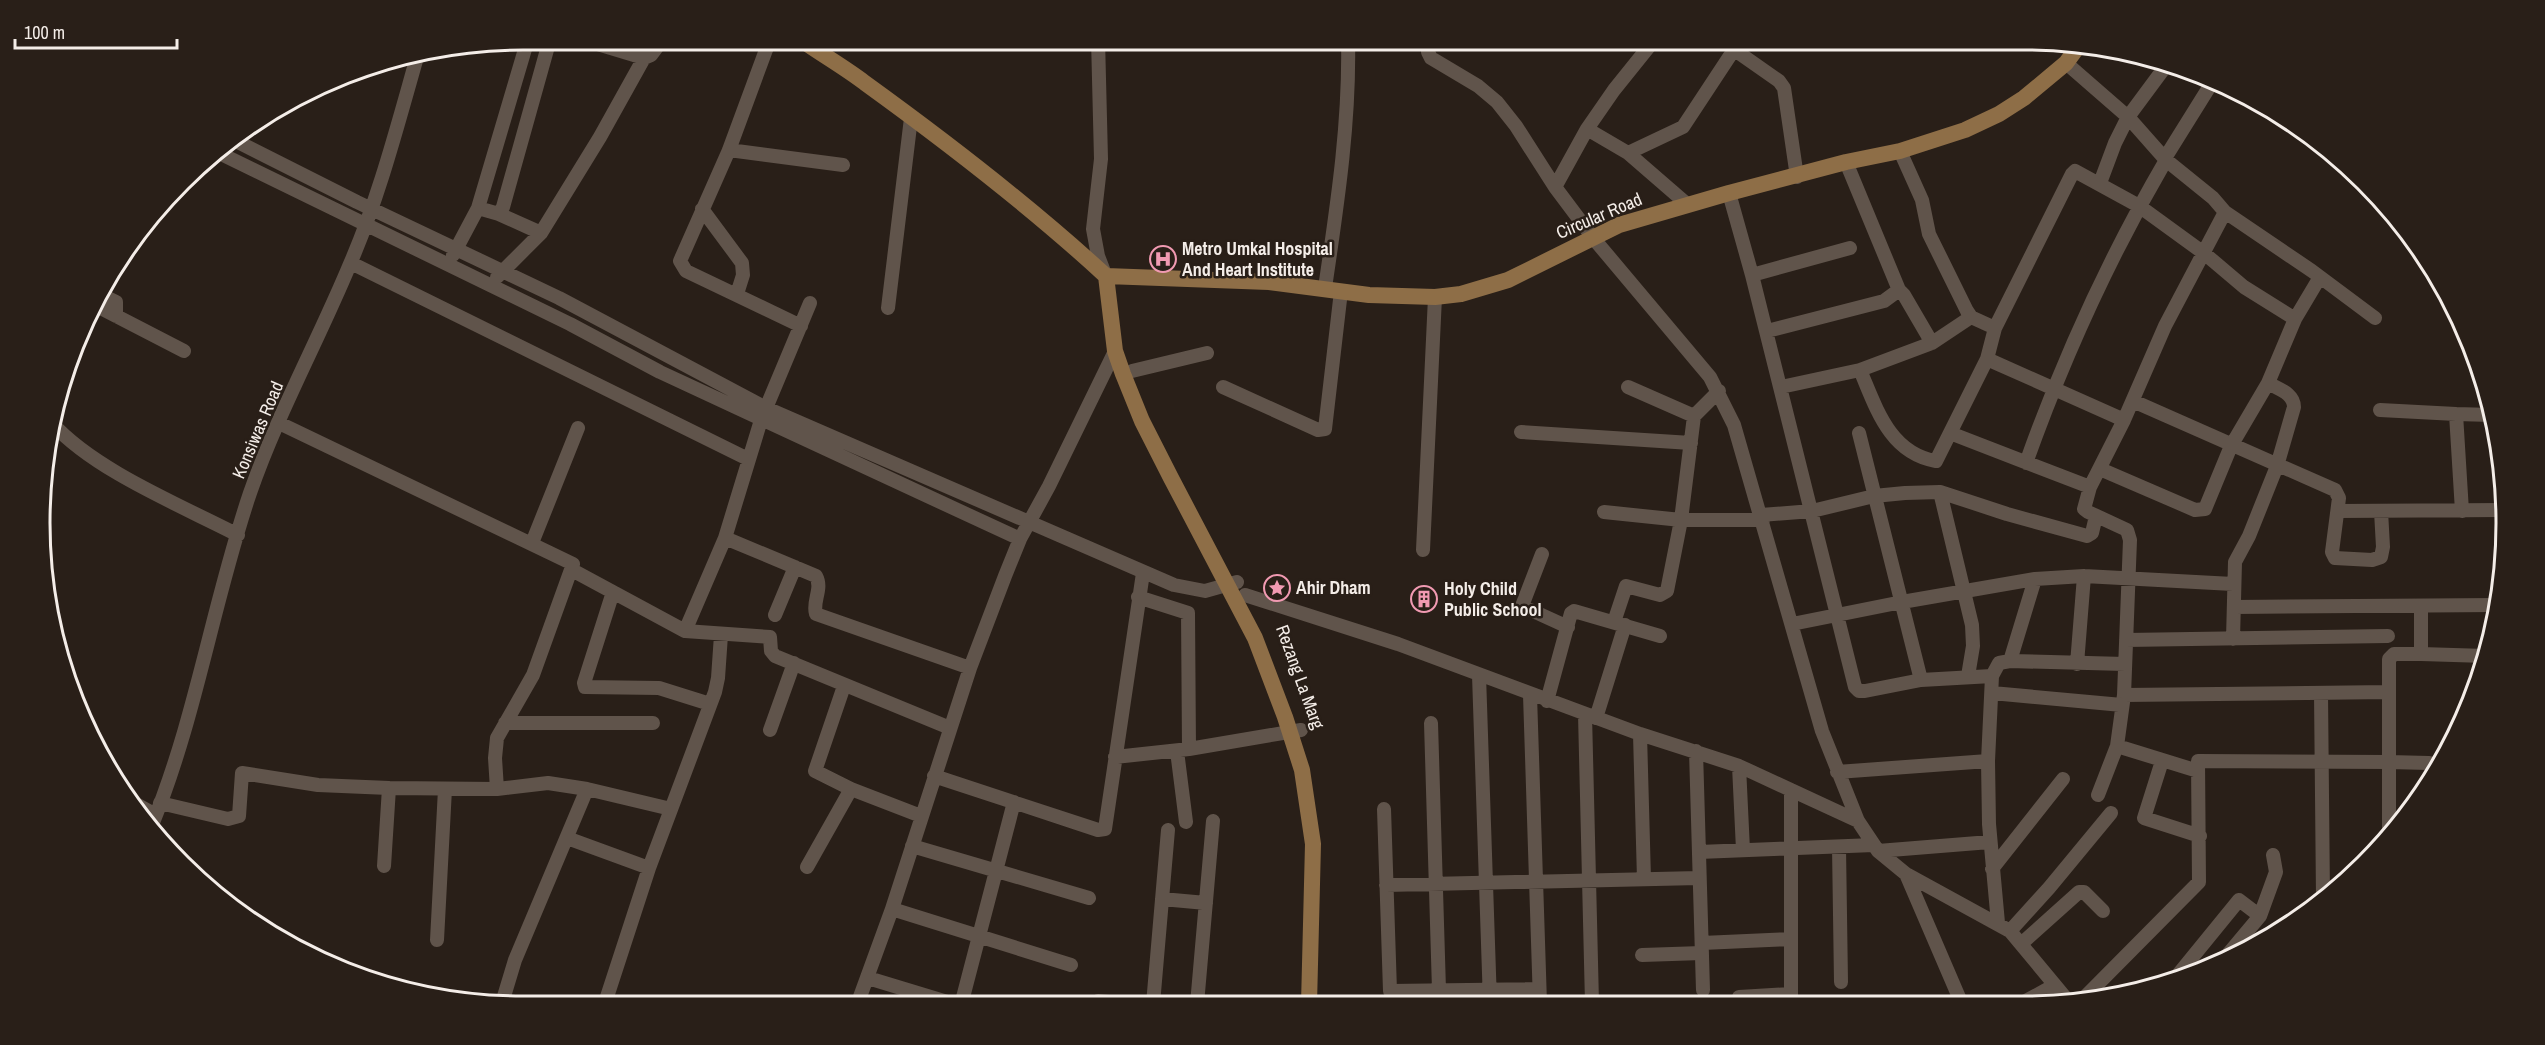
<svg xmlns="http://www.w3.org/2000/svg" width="2545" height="1045" viewBox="0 0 2545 1045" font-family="'Archivo Narrow',sans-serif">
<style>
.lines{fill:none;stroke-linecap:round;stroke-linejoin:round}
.minor{stroke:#60544b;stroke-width:14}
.major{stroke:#8e6e47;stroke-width:16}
.labels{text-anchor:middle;stroke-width:5;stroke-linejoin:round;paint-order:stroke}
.street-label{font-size:18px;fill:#f4ede8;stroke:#291f18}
.poi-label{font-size:18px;font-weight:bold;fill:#f4ede8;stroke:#291f18;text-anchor:start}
.rim{fill:none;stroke:#f4ede8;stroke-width:3}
</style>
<rect width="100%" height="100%" fill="#291f18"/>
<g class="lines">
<path class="minor" d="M581,39L644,58L651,55L663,39
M770,39L729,150L680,261L686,271L801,326
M1098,39L1101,159L1093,229L1098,256L1105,274
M1117,39L1153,41L1189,39
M1428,39V52L1431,58L1478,86L1497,102L1516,126L1555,187L1594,239L1710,377L1734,425L1822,731L1858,821L1878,851L1906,874L2010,931L2069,1002
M1719,39L1779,81L1784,88L1797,177
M2066,63L2128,117L2166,160L2213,198L2225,212L2312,271L2375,318
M2285,119L2307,134
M1587,129L1628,153L1688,205
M232,139L357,202L559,298L766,408L1174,585L1205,591L1237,582
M729,150L843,165
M215,151L570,324L660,372L1020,539
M1900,151L1922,200L1929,234L1967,311L1971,317L1995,328
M1628,153L1683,127L1741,39
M2165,158L2213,81
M1846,162L1899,290L1904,295L1932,343
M2100,183L2115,143L2128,117L2168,63
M1555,187L1587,129L1614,90L1655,39
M1729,193L1752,275L1855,687L1859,691H1865L1921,680L1992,676
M478,208L499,214L503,207L550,39
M702,209L742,263L743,275L737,294
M499,214L541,233
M453,255L478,208L528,39
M351,263L748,459
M1752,275L1850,248
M497,277L541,233L600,137L644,58
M1325,288C1337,206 1350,122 1348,39
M98,293L116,302V316
M93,304L184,351
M888,308L911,118
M1767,331L1884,301L1899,290
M1987,359L2124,420
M1860,370C1876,407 1889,453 1936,461L1987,359L1995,328L2072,174L2075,171L2139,206L2205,254L2244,287L2295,319
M1132,371L1207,353
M1223,387L1318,430L1325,429L1341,291
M1628,387L1694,416
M1781,387L1860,370L1932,343L1971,317
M2133,401L2335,490L2339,498L2332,552L2335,558L2372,560L2381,557L2383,547L2381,511
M2380,410L2456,414
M52,423C94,470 180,505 238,535
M279,423L573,564L533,675L497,738L495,758L497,789
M1521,432L1691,443
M1859,433L1921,680
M1950,433L2090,487
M2026,463C2063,359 2110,256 2166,160
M2100,469L2195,510L2205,509L2231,446L2268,383L2295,319L2320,277
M1940,492L1972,625L1973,646L1968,676
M2338,511L2504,510
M2462,511L2456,414L2492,415
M1604,512L1681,520H1763
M1761,515L1812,511L1874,496L1905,493L1940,492L2007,514L2087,536L2092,533L2096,516
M725,538L816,576C823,589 812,601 816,614L970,668
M532,543L578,428
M1423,550L1435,297
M1542,554L1522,606L1568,627
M572,570L685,631L770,637L771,651L775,656L950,728
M613,592L584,683L585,687L659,688L710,704
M1245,595L1398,644L1640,734L1739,766L1858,821
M1138,597L1188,613L1189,749
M2421,606V654L2486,656
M2234,607L2497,605
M775,615L795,567
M1614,622L1626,586L1660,595L1667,591L1681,520L1694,416L1719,391
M1792,624L1902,602L2035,579L2084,576L2233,584
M685,631L725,538L761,420L810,303
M2233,639L2235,562L2249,536L2277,466L2294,407C2294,393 2278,389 2268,383
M2126,640L2388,636
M2010,661L2035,579
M2077,664L2084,576
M1479,675L1490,1003
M844,686L815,771L851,789L921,816
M1992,693L2122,705
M2321,693L2323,897
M1530,695L1540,1003
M2124,695L2389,692
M1547,701L1571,613L1574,611L1660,636
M1585,714L1592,1003
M1596,718L1625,625
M505,723H653
M1431,723L1439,990
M770,730L794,663
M1640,734L1644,879
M2117,746L2198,771
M1177,751L1186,822
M1696,751L1703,990
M1115,757L1189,749L1301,730
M2162,761L2144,818L2200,836
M1739,766L1743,850
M1837,772L1988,761
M934,776L1098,830L1105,829L1143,573
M2098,795L2117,746L2124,695L2130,540L2127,530L2088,512L2084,509L2090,487L2124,420L2165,326L2225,212
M129,800L156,815
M160,803L228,819L239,816L242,773L318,785L389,788L497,789L548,783L587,789L671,809
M1384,809L1390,991L1539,989
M152,825C196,718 213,602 250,493C277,415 318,341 350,264C379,197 397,127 417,57
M2389,832V659L2394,654H2421
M567,838L649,868
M912,846L1089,898
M1839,847L1841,982
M1878,851L1990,842
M1699,852L1874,845
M384,866L389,788
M807,867L851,789
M1992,869L2063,779
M1906,874L1961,1002
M1386,885L1699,878
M1162,899L1206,903
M892,909L1071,965
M2260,916L2276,872L2273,855
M1998,923L1989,824L1988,761L1992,676L1999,663L2010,661L2125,664
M2010,931L2049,888L2111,813
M437,940L445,789
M1702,943L1791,939
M2021,944L2079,892H2084L2103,911
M1642,955L1702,953
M2177,976L2239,900L2260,916L2224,959
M868,978L957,1005
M1739,997L1791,994
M1098,1001L1130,1004
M2024,1002L2055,985
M2080,1002L2199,882L2198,761L2389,762L2429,763L2437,765
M502,1003L515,960L587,789
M1791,1003V790
M1153,1004L1168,830
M1197,1004L1213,821
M857,1005L892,909L970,668L1005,576L1020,539L1049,486L1115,351
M961,1005L1014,802
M604,1006L649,868L715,692L718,678L721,635"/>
<path class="major" d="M800,39C821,54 844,67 865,83C948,143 1030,206 1106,276
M1106,276L1269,282L1369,295L1435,297L1461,294L1508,280L1619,225L1729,193L1846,162L1900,151L1965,130L1999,114L2024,98L2066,63L2077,48
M1106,276L1115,351L1123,374L1142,421L1171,478L1255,638L1285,717L1302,770L1313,844L1309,1004"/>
</g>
<defs>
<symbol id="hospital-ring" viewBox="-11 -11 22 22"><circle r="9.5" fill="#291f18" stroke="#f19ab2" stroke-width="1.5"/><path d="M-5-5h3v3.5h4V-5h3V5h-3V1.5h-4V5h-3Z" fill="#f19ab2"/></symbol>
<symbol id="sight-ring" viewBox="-11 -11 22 22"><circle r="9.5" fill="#291f18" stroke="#f19ab2" stroke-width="1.5"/><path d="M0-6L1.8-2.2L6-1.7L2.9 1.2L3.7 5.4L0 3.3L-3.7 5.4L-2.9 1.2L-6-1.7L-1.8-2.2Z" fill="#f19ab2"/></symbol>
<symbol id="building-ring" viewBox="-11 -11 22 22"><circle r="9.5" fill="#291f18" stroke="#f19ab2" stroke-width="1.5"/><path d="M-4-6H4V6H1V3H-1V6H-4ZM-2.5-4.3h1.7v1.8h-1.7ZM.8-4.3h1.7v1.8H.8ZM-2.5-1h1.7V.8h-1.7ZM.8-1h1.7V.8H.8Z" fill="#f19ab2"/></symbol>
</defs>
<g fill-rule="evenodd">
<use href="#hospital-ring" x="1148" y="244" width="30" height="30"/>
<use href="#sight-ring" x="1262" y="573" width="30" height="30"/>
<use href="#building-ring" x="1409" y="584" width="30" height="30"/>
</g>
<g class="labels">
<g class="street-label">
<text transform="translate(1599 216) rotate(-23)" y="6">Circular Road</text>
<text transform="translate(258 430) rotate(-67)" y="6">Konsiwas Road</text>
<text transform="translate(1300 677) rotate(70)" y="6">Rezang La Marg</text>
</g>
<g class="poi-label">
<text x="1182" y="255">Metro Umkal Hospital<tspan x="1182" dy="21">And Heart Institute</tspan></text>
<text x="1296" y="594">Ahir Dham</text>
<text x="1444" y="595">Holy Child<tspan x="1444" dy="21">Public School</tspan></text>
</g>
</g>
<path d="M0 0H2545V1045H0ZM523 50H2023A473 473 0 0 1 2496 523V523A473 473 0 0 1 2023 996H523A473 473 0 0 1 50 523V523A473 473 0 0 1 523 50Z" fill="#291f18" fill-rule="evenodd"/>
<path class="rim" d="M523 50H2023A473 473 0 0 1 2496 523V523A473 473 0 0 1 2023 996H523A473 473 0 0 1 50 523V523A473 473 0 0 1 523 50Z"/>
<path d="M15 39v9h162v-9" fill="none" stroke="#f4ede8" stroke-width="3"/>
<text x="24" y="39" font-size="18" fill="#f4ede8" stroke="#291f18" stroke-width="4.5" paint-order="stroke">100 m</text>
</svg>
